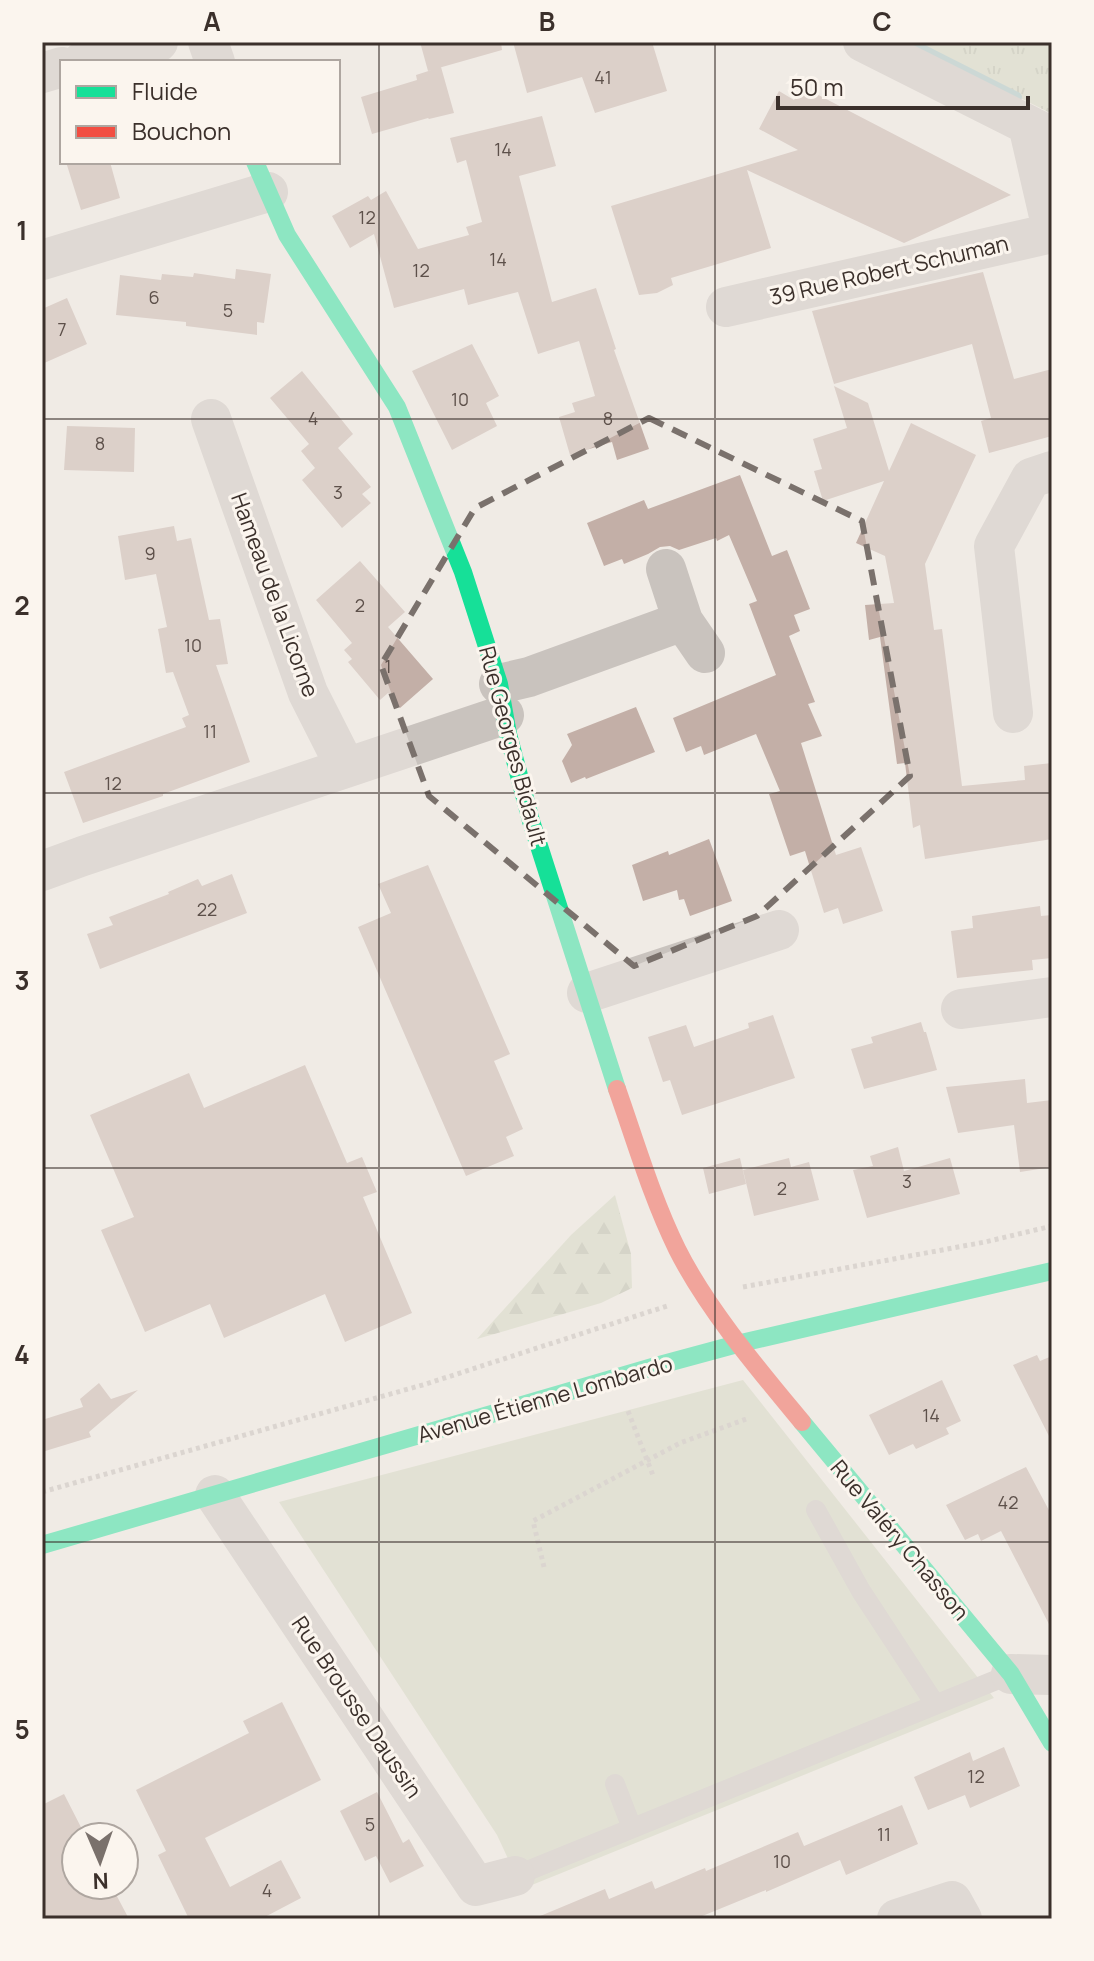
<svg xmlns="http://www.w3.org/2000/svg" width="1094" height="1961" viewBox="0 0 1094 1961" font-family="Manrope,sans-serif">
<style>
.grass{fill:url(#grass-tufts)}
.forest{fill:url(#forest-firs)}
.pitch{fill:#d1d6bf}
.lines{fill:none;stroke-linecap:round;stroke-linejoin:round}
.stream{stroke:#a1c2c1;stroke-width:10}
.building{fill:#c3afa7}
.path{stroke:#c2bbb6;stroke-width:5;stroke-dasharray:4 4;stroke-linecap:butt}
.lane{stroke:#c9c3be;stroke-width:20}
.street{stroke:#c9c3be;stroke-width:40}
.fast{stroke:#16e098;stroke-width:18}
.jam{stroke:#f24e42;stroke-width:18}
.marked{fill:none;stroke:#7a716c;stroke-width:6;stroke-dasharray:16 10;stroke-linejoin:round}
.grid{fill:none;stroke:#3b302b;stroke-width:2;stroke-opacity:0.55}
.labels{text-anchor:middle;stroke-width:6;stroke-linejoin:round;paint-order:stroke}
.number-label{font-size:18px;fill:#5d504a}
.street-label{font-size:22px;fill:#3b302b;stroke:#fbf5ee}
.neatline{fill:none;stroke:#3b302b;stroke-width:3}
.grid-label{font-size:26px;text-anchor:middle;font-weight:bold;fill:#3b302b}
</style>
<defs>
<pattern id="grass-tufts" width="24" height="20" patternUnits="userSpaceOnUse" patternTransform="scale(2)"><rect width="24" height="20" fill="#d1d6bf"/><path d="M3 7l-1-3M5 7V3M7 7l1-3M15 17l-1-3M17 17v-4M19 17l1-3" fill="none" stroke="#b4b8a4"/></pattern>
<pattern id="forest-firs" width="22" height="20" patternUnits="userSpaceOnUse" patternTransform="scale(2)"><rect width="22" height="20" fill="#d1d6bf"/><path d="M5 1l3.5 6h-7zM16 11l3.5 6h-7z" fill="#b4b8a4"/></pattern>
</defs>
<rect width="100%" height="100%" fill="#f0ebe5"/>
<path class="grass" d="M910,42H1052V114Z"/>
<path class="forest" d="M615,1195L631,1254L632,1288L601,1303L477,1339L571,1235Z"/>
<path class="pitch" d="M743,1380L994,1698L522,1889L497,1835L279,1502Z"/>
<g class="lines">
<path class="stream" d="M908,42L1017,97"/>
</g>
<path class="building" d="M420,42H501L502,50L428,71Z
M513,42H652L667,91L595,113L582,77L527,93Z
M441,67L454,113L429,119L428,118L372,134L361,97L417,80L416,75Z
M803,87L1011,195L904,243L747,170L771,248L671,278L673,285L657,293L639,295L611,206L798,150L759,129L779,91L794,100Z
M542,116L556,166L519,176L552,302L596,288L616,349L614,350L649,449L617,460L612,442L570,455L559,417L575,412L572,403L595,396L579,341L538,354L518,292L468,305L464,289L394,308L374,234L350,248L332,216L368,196L371,200L386,191L418,249L469,235L466,227L482,222L466,160L457,163L450,138Z
M66,162H110L120,198L81,210Z
M236,269L271,274L264,323L257,322V335L186,326V322L116,315L120,275L161,280L162,274L193,277L194,273L235,279Z
M983,272L1014,379L1052,369V436L989,453L981,421L991,418L972,344L834,384L812,311Z
M67,298L87,344L42,364V309Z
M472,344L499,396L486,403L497,426L452,450L412,371Z
M302,371L353,434L338,448L371,487L362,494L371,503L342,528L302,480L315,468L301,451L309,444L270,398Z
M834,386L868,403L889,471L911,423L976,455L925,564L934,630L942,629L962,786L1025,780L1024,766L1052,763V839L925,859L920,825L913,828L905,763L897,764L880,637L869,640L865,605L894,603L885,556L856,543L884,481L823,501L814,471L822,469L813,439L847,428Z
M67,426L135,428L134,472L64,470Z
M740,475L772,556L787,550L810,609L794,615L800,631L789,636L815,702L808,704L822,736L801,743L836,855L861,847L883,911L843,924L838,908L824,913L805,851L790,856L769,794L780,791L756,734L704,755L701,746L686,752L673,718L776,675L749,604L757,601L729,535L717,541L716,538L679,550L670,546L660,547L648,554L624,564L622,559L604,566L587,523L644,500L648,509Z
M174,526L177,541L191,538L209,620L220,619L228,664L216,665L250,762L163,794V796L83,823L64,772L186,727L182,718L189,715L173,672L166,673L158,629L167,627L156,574L125,580L118,536Z
M360,561L405,612L388,627L433,679L400,708L388,693L380,700L348,662L352,659L344,650L352,643L316,600Z
M636,707L655,752L586,779L585,777L571,783L562,761L572,745L567,734Z
M709,839L732,901L690,916L684,899L679,900L677,890L643,901L632,865L668,851L669,855Z
M428,865L510,1054L494,1061L523,1129L506,1137L514,1156L466,1176L358,927L391,913L378,884Z
M232,874L247,913L100,969L87,934L113,925L109,917L169,894L168,892L198,879L202,886Z
M1040,906L1041,916L1052,915V958L1032,960L1033,970L957,978L951,931L973,928L972,916Z
M773,1015L795,1078L682,1115L670,1080L663,1082L648,1037L686,1025L694,1047L749,1028L748,1023Z
M921,1022L924,1032H926L937,1070L864,1089L851,1049L873,1043L871,1037Z
M305,1065L347,1163L362,1157L377,1192L363,1197L412,1313L345,1342L325,1294L224,1338L210,1304L145,1332L101,1230L134,1217L90,1115L189,1073L204,1108Z
M1025,1079L1027,1103L1052,1100V1167L1020,1172L1014,1125L958,1133L946,1087Z
M898,1147L904,1171L950,1158L960,1194L867,1218L853,1170L873,1166L870,1156Z
M740,1158L746,1184L709,1194L703,1168Z
M789,1158L791,1167L809,1162L819,1200L754,1216L743,1170Z
M1037,1355L1040,1361L1052,1356V1442L1013,1365Z
M942,1380L961,1421L946,1428L949,1434L916,1449L913,1444L889,1455L869,1415Z
M99,1383L111,1399L138,1390L89,1432L91,1437L42,1452V1420L83,1407L80,1399Z
M1026,1467L1052,1516V1630L1001,1531L981,1541L978,1534L965,1540L946,1505Z
M282,1702L321,1780L205,1838L230,1887L281,1860L301,1898L261,1919H189L158,1855L166,1851L136,1790L249,1733L243,1721Z
M1004,1747L1020,1786L970,1808L965,1795L928,1810L914,1777L970,1752L973,1761Z
M377,1792L403,1843L409,1839L424,1866L390,1883L376,1856L365,1861L340,1811Z
M64,1794L86,1837H76V1885H111L129,1919H42V1805Z
M902,1805L918,1844L846,1875L840,1860L766,1892V1890L695,1919H533L605,1889L609,1899L652,1881L655,1889L705,1868L706,1871L798,1832L804,1846Z"/>
<g class="lines">
<path class="path" d="M743,1287L985,1242L1052,1226
M628,1411L654,1478
M42,1492L426,1384L667,1306
M544,1567L533,1521L680,1443L749,1418"/>
<path class="lane" d="M816,1510L861,1591L935,1704
M615,1784L632,1828
M515,1876L1011,1674"/>
<path class="street" d="M208,42L215,62
M863,42L1052,137
M82,62L158,42
M42,73L62,67
M1028,125L1052,229
M42,260L268,192
M726,307L1052,233
M211,419L308,693L346,768
M683,621L705,653
M499,684L529,677L683,621L666,569
M1013,713L994,546L1031,478L1052,471
M42,871L83,856L504,715
M587,993L779,930
M961,1009L1052,997
M215,1495L476,1886L515,1876
M1011,1674L1052,1675
M897,1919L952,1901L962,1919"/>
<path class="fast" d="M255,162L287,235L397,407L463,572L499,684L508,734L531,821L617,1089
M802,1422L1011,1674L1052,1743
M42,1545L656,1366L741,1343L1052,1271"/>
<path class="jam" d="M617,1089C636,1143 652,1198 677,1249C707,1309 759,1370 802,1422"/>
</g>
<path d="M0 0H1094V1961H0ZM649,418L862,521L910,776L757,916L634,966L429,796L381,665L475,508Z" fill="#f0ebe5" fill-opacity=".55" fill-rule="evenodd"/>
<path class="marked" d="M649,418L862,521L910,776L757,916L634,966L429,796L381,665L475,508Z"/>
<path class="grid" d="M379,42V1919M715,42V1919M42,419H1052M42,793H1052M42,1168H1052M42,1542H1052"/>
<g class="labels">
<g class="number-label">
<text x="603" y="84">41</text>
<text x="503" y="156">14</text>
<text x="367" y="224">12</text>
<text x="498" y="266">14</text>
<text x="421" y="277">12</text>
<text x="154" y="304">6</text>
<text x="228" y="317">5</text>
<text x="62" y="336">7</text>
<text x="460" y="406">10</text>
<text x="313" y="425">4</text>
<text x="608" y="425">8</text>
<text x="100" y="450">8</text>
<text x="338" y="499">3</text>
<text x="150" y="560">9</text>
<text x="360" y="612">2</text>
<text x="193" y="652">10</text>
<text x="388" y="673">1</text>
<text x="210" y="738">11</text>
<text x="113" y="790">12</text>
<text x="207" y="916">22</text>
<text x="907" y="1188">3</text>
<text x="782" y="1195">2</text>
<text x="931" y="1422">14</text>
<text x="1008" y="1509">42</text>
<text x="976" y="1783">12</text>
<text x="370" y="1831">5</text>
<text x="884" y="1841">11</text>
<text x="782" y="1868">10</text>
<text x="267" y="1897">4</text>
</g>
<g class="street-label">
<text transform="translate(889 270) rotate(-13)" y="8">39 Rue Robert Schuman</text>
<text transform="translate(275 595) rotate(70)" y="8">Hameau de la Licorne</text>
<text transform="translate(513 746) rotate(75)" y="8">Rue Georges Bidault</text>
<text transform="translate(545 1399) rotate(-16)" y="8">Avenue Étienne Lombardo</text>
<text transform="translate(900 1540) rotate(50)" y="8">Rue Valéry Chasson</text>
<text transform="translate(357 1707) rotate(56)" y="8">Rue Brousse Daussin</text>
</g>
</g>
<rect width="1094" height="1961" fill="none" stroke="#fbf5ee" stroke-width="88"/>
<rect x="60" y="60" width="280" height="104" fill="#fbf5ee" stroke="#aea6a0" stroke-width="2"/>
<rect x="76" y="86" width="40" height="12" fill="#16e098" stroke="#aea6a0" stroke-width="2"/>
<text x="132" y="100" font-size="24" fill="#3b302b">Fluide</text>
<rect x="76" y="126" width="40" height="12" fill="#f24e42" stroke="#aea6a0" stroke-width="2"/>
<text x="132" y="140" font-size="24" fill="#3b302b">Bouchon</text>
<g transform="translate(100 1861) rotate(178)"><circle r="38" fill="#fbf5ee" stroke="#aea6a0" stroke-width="2"/>
<path d="M0-6L14 30L0 20L-14 30Z" fill="#7a716c"/>
<text y="-12" font-size="22" font-weight="bold" text-anchor="middle" fill="#3b302b">N</text>
</g>
<path d="M778 96v12h250v-12" fill="none" stroke="#3b302b" stroke-width="4"/>
<text x="790" y="96" font-size="24" fill="#3b302b" stroke="#fbf5ee" stroke-width="6" paint-order="stroke">50 m</text>
<rect x="44" y="44" width="1006" height="1873" class="neatline"/>
<g class="grid-label">
<text x="212" y="31">A</text>
<text x="547" y="31">B</text>
<text x="882" y="31">C</text>
<text x="22" y="240">1</text>
<text x="22" y="615">2</text>
<text x="22" y="990">3</text>
<text x="22" y="1364">4</text>
<text x="22" y="1739">5</text>
</g>
</svg>
